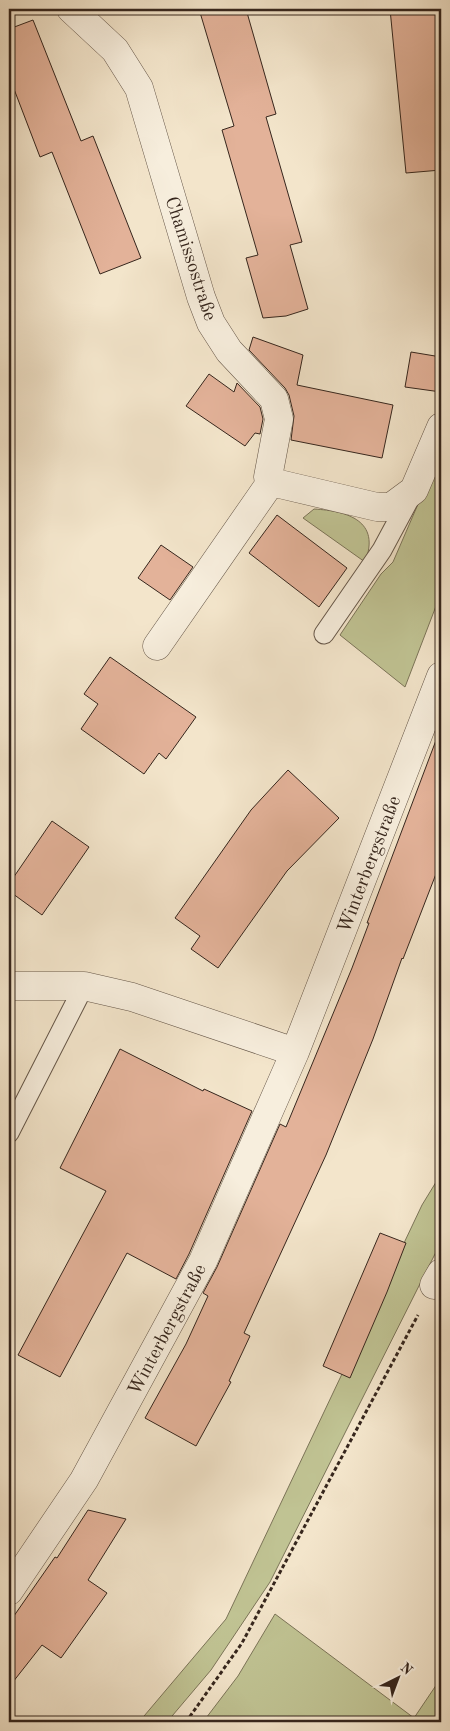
<svg xmlns="http://www.w3.org/2000/svg" width="450" height="1731" viewBox="0 0 450 1731" font-family="'Old Standard TT',serif">
<style>
.green{fill:#c0c393;stroke:#7b7458}
.building{fill:#e3b299;stroke:#36261d}
.lines{fill:none;stroke-linecap:round;stroke-linejoin:round}
.lane-casing{stroke:#655648;stroke-width:21}
.street-casing{stroke:#655648;stroke-width:29}
.path{stroke:#36261d;stroke-width:3;stroke-dasharray:4 2.5;stroke-linecap:butt}
.lane{stroke:#f7eedd;stroke-width:19}
.street{stroke:#f7eedd;stroke-width:28}
.labels{text-anchor:middle;stroke-width:4;stroke-linejoin:round;paint-order:stroke}
.street-label{font-size:19px;fill:#36261d;stroke:#f7eedd}
</style>
<rect width="100%" height="100%" fill="#f3e5cb"/>
<filter id="stains"><feTurbulence type="fractalNoise" baseFrequency=".004" numOctaves="4"/><feColorMatrix values="0 0 0 0 .2 0 0 0 0 .09 0 0 0 0 .02 0 0 0 .5 -.17"/></filter>
<radialGradient id="worn" r=".72"><stop offset=".6" stop-color="#630" stop-opacity="0"/><stop offset="1" stop-color="#630" stop-opacity=".3"/></radialGradient>
<path class="green" d="M441,451V593L405,687L340,635L381,574L393,562Z
M314,509C348,511 381,521 365,562L303,518Z
M441,1174V1245L435,1254L270,1582L211,1670L167,1722H139L226,1619L422,1205Z
M275,1614L414,1718L441,1678V1722H203L238,1676Z"/>
<path class="building" d="M199,9H246L276,114L266,117L302,242L290,245L308,309L286,316L263,318L246,258L258,255L222,130L234,126Z
M390,9H436L441,68V170L406,173Z
M33,20L81,141L93,136L141,258L100,274L52,152L40,157L9,76V29Z
M253,337L303,355L297,385L393,405L382,458L291,440L294,416L289,395L285,388L249,350Z
M411,352L441,357V392L405,387Z
M209,374L234,392L237,383L260,407L263,419L260,434L255,433L245,446L186,406Z
M277,515L347,568L319,607L249,553Z
M161,545L193,567L170,600L138,578Z
M110,657L196,717L166,759L159,753L144,774L81,729L98,704L84,694Z
M438,735H441V861L403,959L402,958L373,1039L326,1155L244,1333L250,1336L229,1381L231,1382L196,1446L145,1418L186,1344L208,1296L203,1293L217,1267L280,1124L286,1127L352,968L369,923H367Z
M288,770L339,818L287,871L218,968L191,949L200,936L175,918L251,810Z
M52,821L89,847L42,915L9,891V884Z
M120,1049L203,1091L204,1089L252,1111L189,1254L176,1279L127,1253L60,1377L18,1355L106,1191L60,1168Z
M380,1233L406,1243L387,1292L350,1378L323,1366Z
M88,1510L126,1519L88,1580L107,1593L61,1658L42,1645L9,1687V1623L55,1557L57,1558Z"/>
<g class="lines">
<defs>
<path id="lane" d="M324,634L382,550L411,496
M9,1133L84,986"/>
<path id="street" d="M71,9L115,50L139,88L201,297L211,323L229,351L274,399L279,419L268,477L271,482L377,507H391L414,490L441,427
M157,646L271,482
M9,986H84L132,997L295,1052
M434,1285L441,1273
M9,1591L84,1480L203,1261L295,1052L441,676"/>
</defs>
<use href="#lane" class="lane-casing"/>
<use href="#street" class="street-casing"/>
<path class="path" d="M186,1722L242,1643L418,1315"/>
<use href="#lane" class="lane"/>
<use href="#street" class="street"/>
</g>
<g class="labels">
<g class="street-label">
<text transform="translate(192 258) rotate(72)" y="7">Chamissostraße</text>
<text transform="translate(368 864) rotate(-69)" y="7">Winterbergstraße</text>
<text transform="translate(166 1329) rotate(-62)" y="7">Winterbergstraße</text>
</g>
</g>
<rect width="450" height="1731" fill="none" stroke="#f3e5cb" stroke-width="30"/>
<rect x="10" y="10" width="430" height="1711" fill="none" stroke="#36261d" stroke-width="2.5"/>
<rect x="15" y="15" width="420" height="1701" fill="none" stroke="#36261d"/>
<g transform="translate(398 1678) rotate(42)" stroke="#f7eedd" stroke-width="4" paint-order="stroke">
<path d="M0-4L9 19L0 12L-9 19Z" fill="#36261d"/>
<text y="-8" font-size="14" font-weight="bold" text-anchor="middle" fill="#36261d">N</text>
</g>
<rect width="100%" height="100%" filter="url(#stains)"/>
<rect width="100%" height="100%" fill="url(#worn)"/>
</svg>
